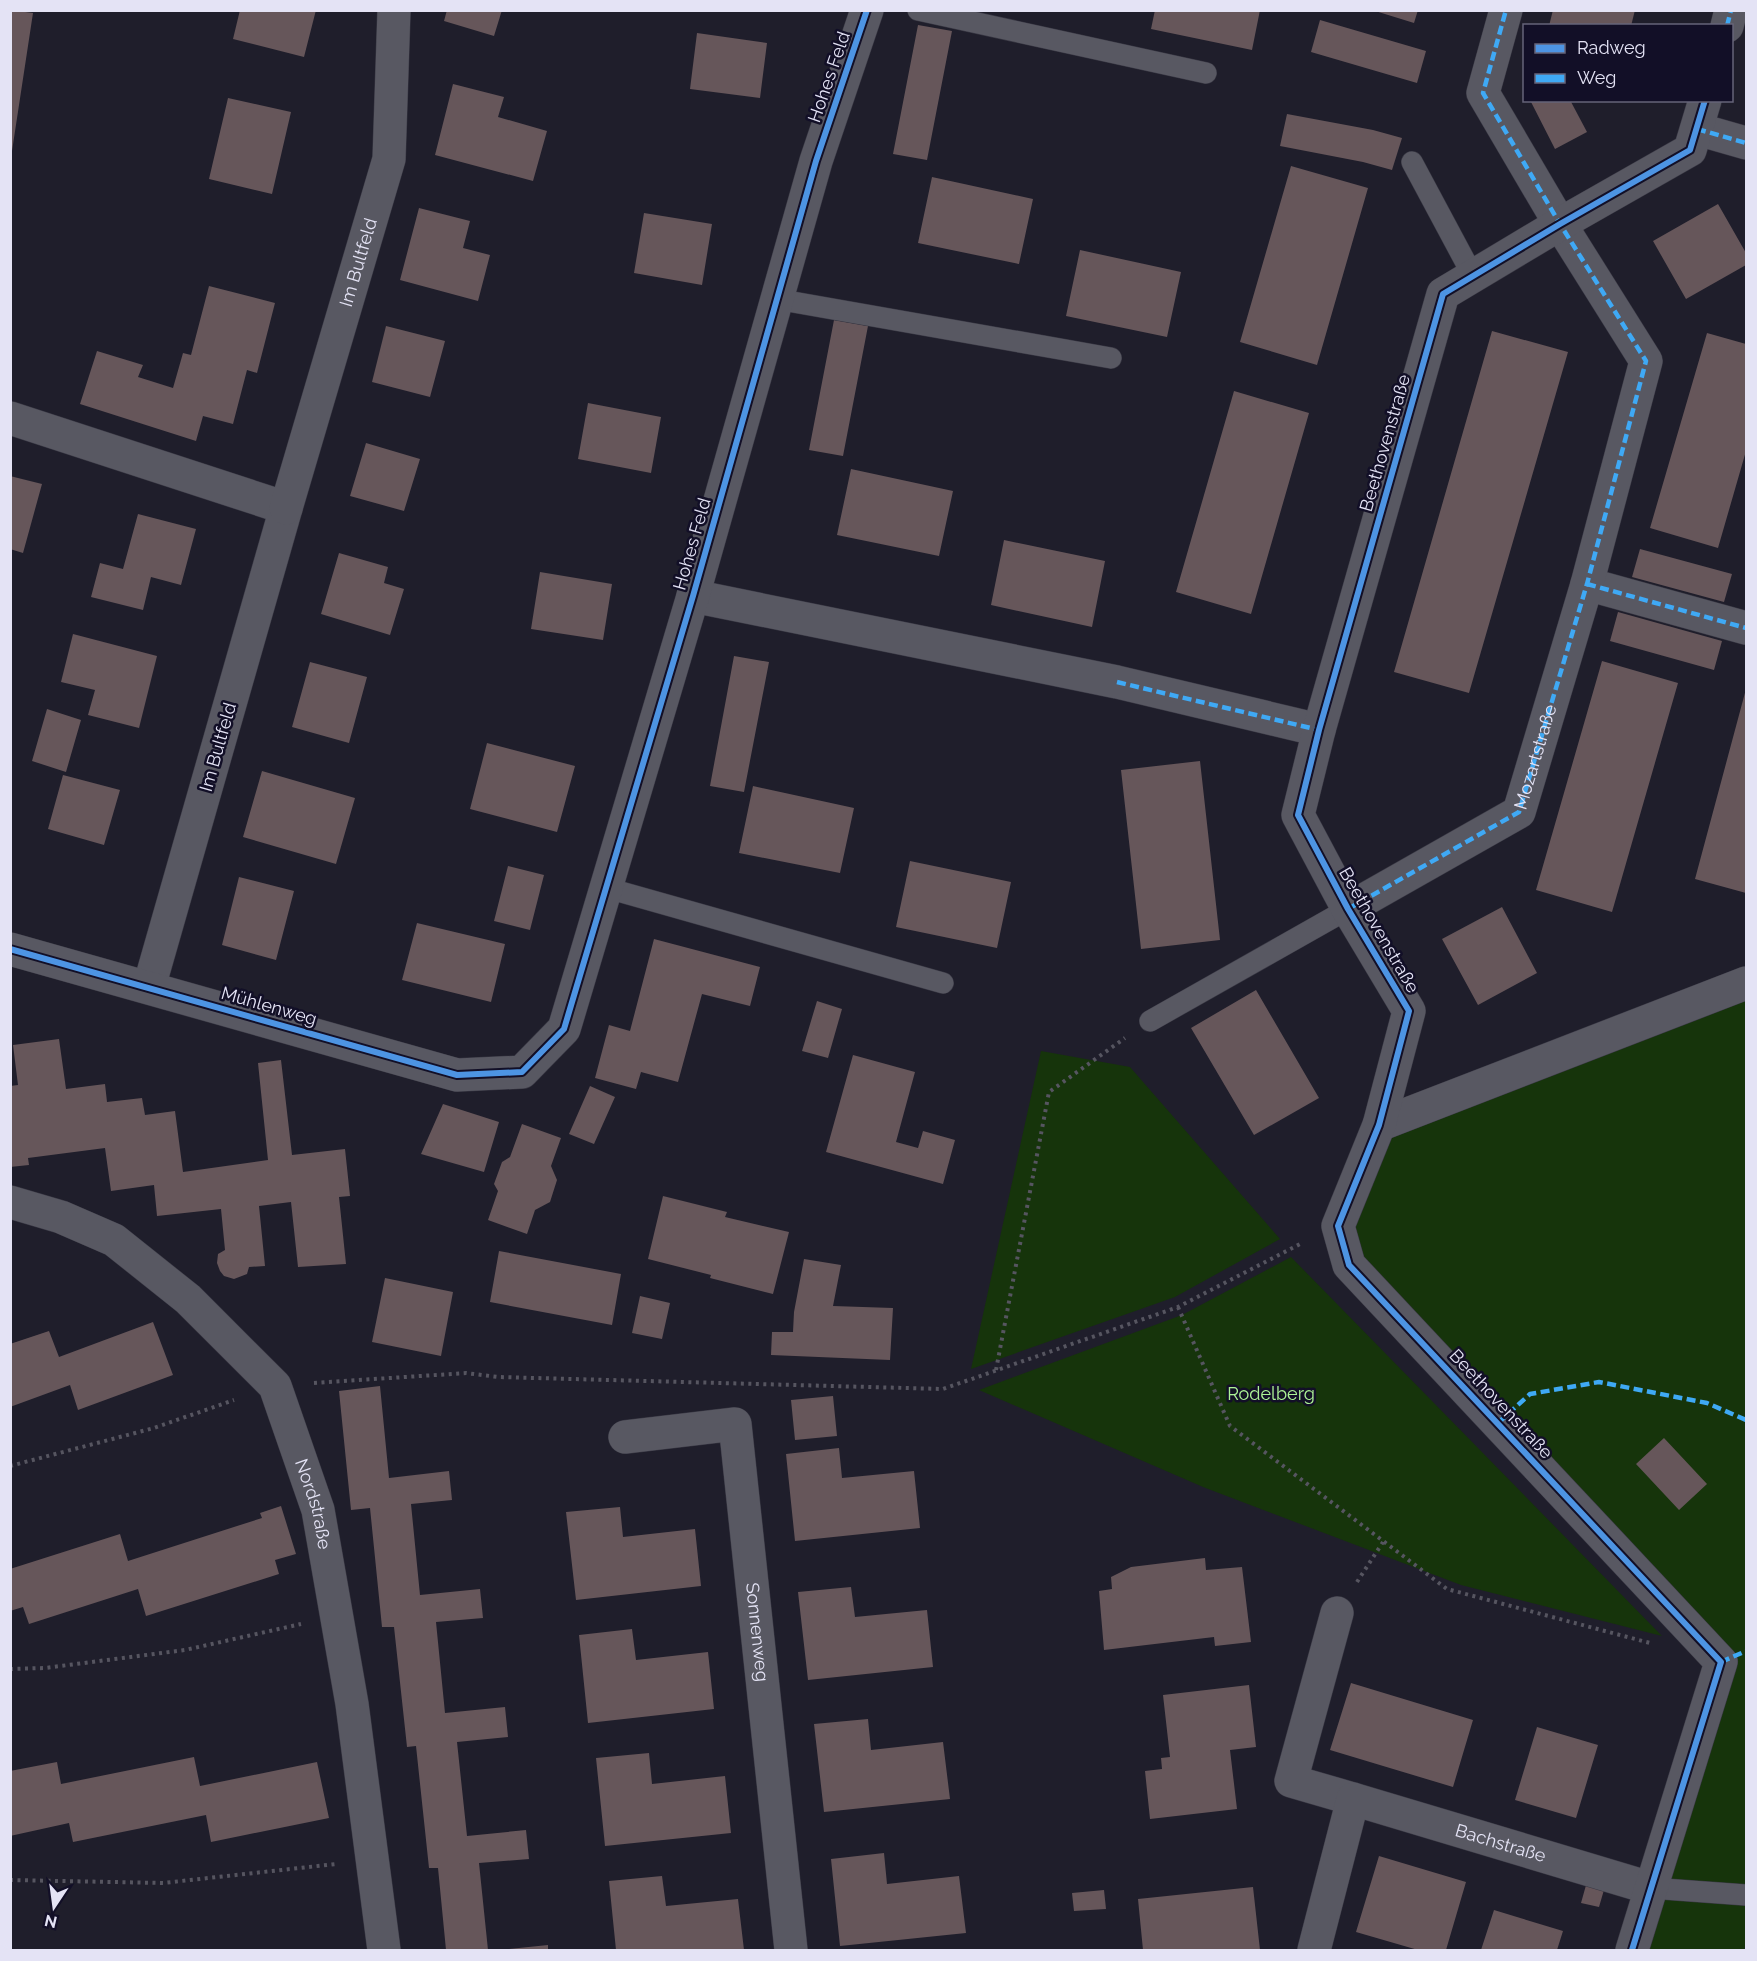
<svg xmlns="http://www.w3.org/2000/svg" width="1757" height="1961" viewBox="0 0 1757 1961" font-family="Raleway,sans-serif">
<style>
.green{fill:#16340b}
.building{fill:#66565a}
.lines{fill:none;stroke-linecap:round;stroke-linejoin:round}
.lane-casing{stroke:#393844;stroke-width:22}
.street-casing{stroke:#393844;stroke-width:34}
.path{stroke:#565560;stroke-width:4;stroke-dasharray:3 4.5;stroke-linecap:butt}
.lane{stroke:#585862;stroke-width:21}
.street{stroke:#585862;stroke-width:33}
.quiet{stroke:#3fa9f5;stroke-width:4.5;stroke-dasharray:9 4.5;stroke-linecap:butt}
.cycleway-casing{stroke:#120f27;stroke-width:10}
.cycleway{stroke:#4d94e3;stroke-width:6}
.labels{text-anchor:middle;stroke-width:5;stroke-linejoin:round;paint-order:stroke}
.street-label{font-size:18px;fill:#e4e3f5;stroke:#120f27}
.park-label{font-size:18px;fill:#adf396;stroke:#120f27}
</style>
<rect width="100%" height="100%" fill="#1f1e2b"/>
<path class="green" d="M1746,983V1944L1744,1950H1635L1720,1662L1349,1265L1338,1226L1379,1125Z
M1041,1051L1130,1067L1280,1239L1175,1297L971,1369Z
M1291,1257L1662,1636L1461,1585L1203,1487L979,1390L1182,1315Z"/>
<path class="building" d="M10,10L33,13L12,151H10Z
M240,10H316L304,57L233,39Z
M447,10H502L494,36L444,21Z
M1155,10H1260L1252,50L1151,29Z
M1372,10H1418L1414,23Z
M1553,10H1635L1631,26H1549Z
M1320,20L1426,51L1417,83L1311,52Z
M918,25L952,31L927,160L893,154Z
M697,33L767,43L760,98L690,89Z
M453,84L504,97L498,117L547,131L533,181L435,155Z
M228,98L291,112L272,194L209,179Z
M1530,100H1570L1587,132L1555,149Z
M1287,114L1373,130L1402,138L1392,170L1363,162L1280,146Z
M1291,166L1368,188L1317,365L1240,342Z
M932,177L1033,199L1019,264L918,243Z
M1718,204L1746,253V265L1686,299L1653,241Z
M419,208L470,221L463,248L490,255L478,301L400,280Z
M644,213L712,224L702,285L634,273Z
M1080,250L1181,272L1167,337L1066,316Z
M209,286L275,303L257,373L247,370L233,424L203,416L196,441L80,404L97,351L143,365L138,377L173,388L183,353L191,355Z
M834,320L868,326L843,456L809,450Z
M386,326L445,341L430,397L372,382Z
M1492,331L1568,352L1469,693L1394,672Z
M1707,333L1746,344V451L1718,548L1650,528Z
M1234,391L1309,413L1251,614L1176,592Z
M588,403L661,417L651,473L578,459Z
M366,443L420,459L404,511L350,496Z
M851,469L953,491L939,556L837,535Z
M10,476L42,484L23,553L10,549Z
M138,514L196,529L181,585L151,577L143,610L91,597L100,563L123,569Z
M1004,540L1105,561L1092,627L991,605Z
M1640,549L1732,574L1724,602L1632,577Z
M339,553L388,567L384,583L404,589L390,635L321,614Z
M540,572L612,584L603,640L531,629Z
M1618,612L1722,641L1714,670L1610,641Z
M73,634L157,656L139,728L88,715L95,690L61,682Z
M734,656L769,662L744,792L710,786Z
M1602,661L1678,683L1612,912L1536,890Z
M310,662L367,677L349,743L292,727Z
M1746,689V893L1695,879Z
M47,709L81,720L66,772L32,761Z
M487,743L575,766L557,832L470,809Z
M1200,761L1220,940L1141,949L1121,770Z
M262,771L355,798L336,864L243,837Z
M63,775L120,790L104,845L48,829Z
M753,786L854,808L840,873L739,853Z
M910,861L1011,882L997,948L896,927Z
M508,866L544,875L530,930L494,921Z
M239,877L294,891L276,960L222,945Z
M1502,907L1537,973L1478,1005L1442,939Z
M417,923L505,944L491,1002L402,980Z
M654,939L760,967L750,1006L702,994L678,1082L641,1072L636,1089L595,1078L609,1025L630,1031Z
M1256,990L1319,1098L1254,1135L1191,1028Z
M817,1001L842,1009L828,1058L802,1051Z
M59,1039L66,1089L105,1084L107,1102L142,1098L145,1115L175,1111L183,1172L268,1160L258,1063L281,1060L292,1155L345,1149L350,1196L339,1197L346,1264L298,1267L291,1202L259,1206L265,1266L249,1267L247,1274L234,1279L224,1276L220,1271L217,1263L218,1254L225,1250L221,1209L157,1216L154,1185L111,1191L105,1148L28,1158L29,1165L10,1167V1086L18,1085L13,1045Z
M853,1055L915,1072L896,1142L918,1148L923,1131L955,1140L943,1184L826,1152Z
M590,1086L615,1097L594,1144L569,1134Z
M443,1104L499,1122L484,1172L421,1154Z
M522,1124L561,1138L551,1166L557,1180L550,1202L535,1210L527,1234L488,1220L498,1191L494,1184L502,1162L510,1157Z
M663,1196L727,1212L725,1217L789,1232L773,1294L710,1278L711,1275L648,1259Z
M499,1251L621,1274L612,1325L490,1302Z
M804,1259L841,1265L833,1306L893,1308L890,1360L771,1355L772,1332H793L794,1312Z
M385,1278L453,1292L441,1356L372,1342Z
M640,1296L670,1303L662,1339L632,1333Z
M153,1322L173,1375L78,1410L70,1385L10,1407V1344L49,1331L59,1357Z
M380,1386L389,1478L449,1471L452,1500L411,1504L420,1595L480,1589L483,1618L436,1622L445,1713L505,1707L508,1737L457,1742L467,1836L526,1830L529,1859L479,1863L488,1950H446L438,1868H429L416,1746L407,1747L394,1627H382L370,1508L351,1510L339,1391Z
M833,1396L837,1436L795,1440L791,1400Z
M1664,1438L1707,1484L1679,1510L1636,1464Z
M839,1448L842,1478L914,1471L920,1528L795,1541L786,1454Z
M281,1506L296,1554L275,1560L279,1574L146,1616L138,1589L29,1624L23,1607L10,1611V1569L120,1534L128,1561L262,1518L260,1513Z
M620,1507L623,1537L695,1529L701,1586L576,1600L566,1512Z
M1205,1558L1206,1570L1242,1567L1251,1642L1215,1646L1214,1637L1104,1650L1099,1591L1112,1589L1111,1577L1131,1567Z
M851,1587L855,1617L927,1610L933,1667L808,1680L798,1592Z
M632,1629L636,1660L708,1652L714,1709L588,1723L579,1635Z
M1351,1683L1473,1720L1453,1787L1330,1750Z
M1249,1685L1256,1747L1230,1750L1237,1809L1150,1819L1145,1771L1162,1769L1161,1758L1170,1757L1163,1695Z
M868,1719L871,1750L943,1742L950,1799L824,1812L814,1724Z
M1537,1727L1598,1745L1576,1818L1515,1800Z
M649,1753L652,1784L725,1776L731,1833L605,1846L596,1758Z
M194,1757L200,1786L317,1762L329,1818L211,1842L206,1815L73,1842L69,1823L10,1836V1771L57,1762L61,1784Z
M884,1853L887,1884L959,1876L966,1933L840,1946L831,1859Z
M1379,1856L1466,1882L1446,1950H1418L1356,1932Z
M662,1876L666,1906L738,1899L744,1950H616L609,1881Z
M1588,1878L1606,1883L1599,1907L1581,1903Z
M1253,1887L1260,1950H1143L1138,1899Z
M1104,1890L1106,1909L1074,1911L1072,1893Z
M1494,1910L1563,1931L1557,1950H1481Z
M548,1945V1950H509V1949Z"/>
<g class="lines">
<defs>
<path id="lane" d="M918,10L1206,73
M1412,162L1473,276
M776,299L1111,358
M607,888L943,983
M1150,1021L1348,909
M1650,1888L1746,1895"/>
<g id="street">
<path d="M1727,26L1731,10"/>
<path d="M1697,129L1746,143"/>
<path d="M10,418L286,508L149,987"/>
<path id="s1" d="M286,508L389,159L394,10"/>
<path d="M1587,584L1746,628"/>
<path d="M693,596L1117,682L1319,730"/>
<path d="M1348,909L1519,812L1587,584L1646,361L1560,224L1483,93L1506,10"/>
<path d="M10,949L457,1075L522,1072L564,1029L693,596L816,161L867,10"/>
<path d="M1379,1125L1746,983"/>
<path id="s2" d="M10,1202L61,1217L114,1240L188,1299L275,1386L318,1510L352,1704L384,1950"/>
<path id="s3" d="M625,1437L735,1424L791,1950"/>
<path d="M1337,1613L1291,1781L1353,1799"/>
<path id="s4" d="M1314,1950L1353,1799L1650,1888"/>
<path d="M1632,1950L1721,1662L1349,1265L1338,1226L1379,1125L1409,1011L1348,909L1298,815L1319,730L1443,294L1560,224L1690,150L1705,100"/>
</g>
</defs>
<use href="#lane" class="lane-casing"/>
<use href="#street" class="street-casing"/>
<path class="path" d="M1178,1307L1230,1426L1447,1589L1650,1643
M996,1370L1049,1092L1125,1038
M314,1383L466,1373L498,1377L943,1389L1178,1307L1302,1243
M10,1466L154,1428L234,1400
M1357,1582L1383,1542
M10,1669L45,1668L185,1650L301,1624
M10,1880L163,1883L336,1864"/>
<use href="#lane" class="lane"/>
<use href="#street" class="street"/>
<g class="quiet">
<path d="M1727,26L1731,10"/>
<path d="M1697,129L1746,143"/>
<path d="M1587,584L1746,628"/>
<path d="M1117,682L1319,730"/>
<path id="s5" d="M1348,909L1519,812L1587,584L1646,361L1560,224L1483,93L1506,10"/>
<path d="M1498,1423L1530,1394L1599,1382L1707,1403L1746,1420"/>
<path d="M1721,1662L1746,1651"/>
</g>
<defs>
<path id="cycleway" d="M10,949L457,1075L522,1072L564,1029L693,596L816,161L867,10
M1632,1950L1721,1662L1349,1265L1338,1226L1379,1125L1409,1011L1348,909L1298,815L1319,730L1443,294L1560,224L1690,150L1705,100"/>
</defs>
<use href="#cycleway" class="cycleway-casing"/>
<use href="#cycleway" class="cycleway"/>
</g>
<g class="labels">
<g class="street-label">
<text transform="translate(829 77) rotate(-71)" y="6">Hohes Feld</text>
<text dy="6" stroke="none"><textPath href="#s1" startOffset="256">Im Bultfeld</textPath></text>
<text transform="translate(1385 443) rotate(-74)" y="6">Beethovenstraße</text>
<text transform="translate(692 544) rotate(-74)" y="6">Hohes Feld</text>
<text transform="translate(218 747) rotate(-74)" y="6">Im Bultfeld</text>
<text dy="6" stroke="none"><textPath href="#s5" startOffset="254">Mozartstraße</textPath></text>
<text transform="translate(1379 930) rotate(60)" y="6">Beethovenstraße</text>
<text transform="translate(269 1006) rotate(16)" y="6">Mühlenweg</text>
<text transform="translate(1501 1404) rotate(47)" y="6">Beethovenstraße</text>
<text dy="6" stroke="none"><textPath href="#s2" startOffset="453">Nordstraße</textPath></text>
<text dy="6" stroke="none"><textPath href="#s3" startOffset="320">Sonnenweg</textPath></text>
<text dy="6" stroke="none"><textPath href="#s4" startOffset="310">Bachstraße</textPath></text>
</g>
<g class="park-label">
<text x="1271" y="1400">Rodelberg</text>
</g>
</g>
<rect width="1757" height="1961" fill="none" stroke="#e4e3f5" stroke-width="24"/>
<rect x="1523" y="24" width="210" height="78" fill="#120f27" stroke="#666479" stroke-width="1.5"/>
<rect x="1535" y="44" width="30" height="9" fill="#4d94e3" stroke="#666479" stroke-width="1.5"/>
<text x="1577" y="54" font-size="18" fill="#e4e3f5">Radweg</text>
<rect x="1535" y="74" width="30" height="9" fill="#3fa9f5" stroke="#666479" stroke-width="1.5"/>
<text x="1577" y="84" font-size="18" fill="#e4e3f5">Weg</text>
<g transform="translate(54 1907) rotate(193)" stroke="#120f27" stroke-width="4.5" paint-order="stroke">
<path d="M0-4.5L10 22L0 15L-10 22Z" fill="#e4e3f5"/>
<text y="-9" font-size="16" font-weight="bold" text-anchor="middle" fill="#e4e3f5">N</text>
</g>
</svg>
